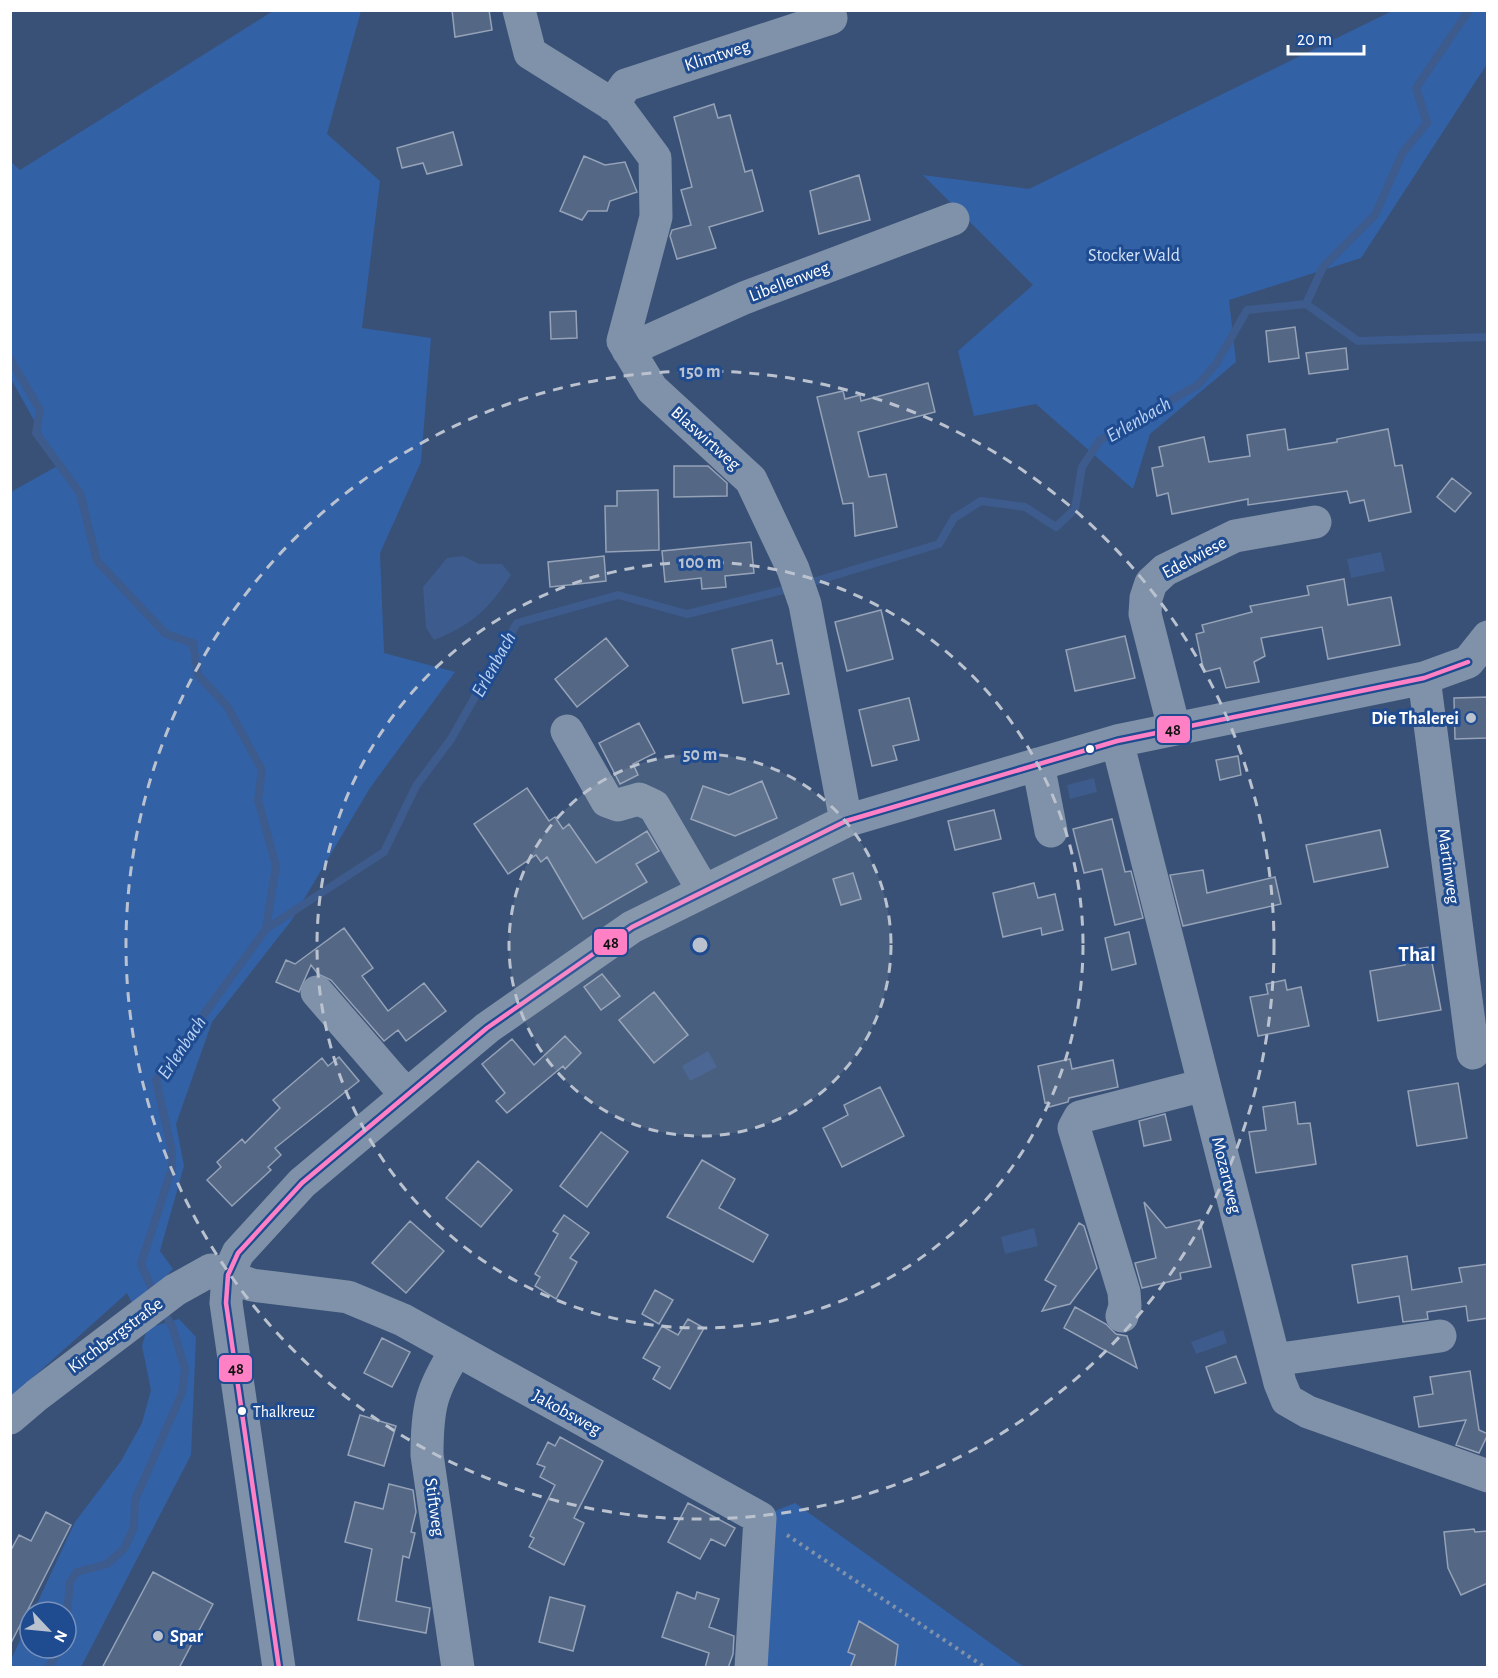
<svg xmlns="http://www.w3.org/2000/svg" width="1498" height="1678" viewBox="0 0 1498 1678" font-family="'Alegreya Sans',sans-serif">
<style>
.green{fill:#3361a6}
.water{fill:#3d5b8c}
.lines{fill:none;stroke-linecap:round;stroke-linejoin:round}
.stream{stroke:#3d5b8c;stroke-width:8}
.building{fill:#546886;stroke:#95a2b7;stroke-width:1.5}
.path{stroke:#8092a9;stroke-width:4;stroke-dasharray:3 4.5;stroke-linecap:butt}
.minor{stroke:#8092a9;stroke-width:33}
.bus-1-casing{stroke:#1f4b90;stroke-width:9}
.bus-1{stroke:#ff80c5;stroke-width:4.5}
.ring{fill:none;stroke:#bac2cf;stroke-width:3;stroke-dasharray:10 8}
.poi-dot{fill:#bac2cf;stroke:#1f4b90;stroke-width:2}
.bus-dot{fill:#fff;stroke:#1f4b90;stroke-width:2}
.labels{text-anchor:middle;stroke-width:6;stroke-linejoin:round;paint-order:stroke}
.bus-label{font-size:16px;fill:#fff;stroke:#1f4b90;text-anchor:start}
.street-label{font-size:18px;fill:#fff;stroke:#1f4b90}
.park-label{font-size:18px;fill:#d4e3f9;stroke:#1f4b90}
.poi-label{font-size:18px;font-weight:bold;fill:#fff;stroke:#1f4b90;text-anchor:end}
.water-label{font-size:20px;font-style:italic;fill:#bad2f4;stroke:#1f4b90}
.quarter-label{font-size:21px;font-weight:bold;fill:#fff;stroke:#1f4b90}
.centre{fill:#bac2cf;stroke:#1f4b90;stroke-width:3}
.ring-label{font-size:18px;text-anchor:middle;font-weight:bold;fill:#bac2cf;stroke:#1f4b90;stroke-width:6;stroke-linejoin:round;paint-order:stroke}
.line-badge{stroke:#1f4b90;stroke-width:2}
.pale-badge-label{font-size:16px;text-anchor:middle;font-weight:bold;fill:#111}
</style>
<rect width="100%" height="100%" fill="#395176"/>
<path class="green" d="M273,11H361L327,134L380,181L362,328L431,338L421,462L380,553L384,653L455,672L370,788L291,921L212,1022L176,1124L184,1166L160,1251L173,1269L135,1309L127,1293L11,1397V492L59,465L11,379L10,161L20,170Z
M1392,11H1487V64L1361,258L1229,300L1236,362L1150,434L1133,489L1036,404L974,416L958,351L1033,285L923,175L1029,189Z
M179,1319L196,1337L191,1455L81,1667L11,1668V1660L30,1618V1648H66V1612H33L75,1522L121,1461L142,1423L151,1390L142,1346L147,1328Z
M795,1503L1024,1667L766,1668L770,1513Z"/>
<path class="water" d="M1381,552L1385,571L1351,578L1347,559Z
M463,556L479,564H502L511,575C489,609 472,625 434,640L426,628L423,587L447,558Z
M1094,778L1097,792L1070,799L1067,785Z
M708,1051L717,1067L690,1081L682,1066Z
M1034,1228L1038,1246L1005,1254L1001,1237Z
M1223,1330L1227,1343L1196,1354L1191,1342Z"/>
<g class="lines">
<path class="stream" d="M1306,304L1323,267L1375,215L1403,152L1427,123L1416,88L1469,10
M10,359L40,410L36,433L80,493L97,561L166,634L193,643L198,675L227,706L262,770L258,800L276,866L266,929
M806,584L939,544L954,518L981,501L1025,507L1056,527L1075,509L1082,467L1100,440L1198,385L1216,364L1247,310L1306,304L1358,341L1488,337
M155,1296L141,1264L172,1168V1151L156,1080L266,929L384,852L416,786L451,739L517,623L618,595L687,614L792,588
M66,1624L70,1582L77,1572L107,1564L124,1549L134,1527L135,1500L182,1393L185,1369L172,1326L162,1309
M48,1668L60,1648"/>
</g>
<path class="building" d="M452,10H489L492,30L455,37Z
M714,104L718,118L730,115L745,172L752,170L763,211L709,227L716,248L677,259L670,236L672,230L691,225L681,190L692,187L674,117Z
M453,132L462,165L427,174L423,163L402,168L397,148Z
M584,156L605,165L625,162L637,192L610,201L607,211H588L582,220L560,211Z
M859,175L870,220L819,234L810,191Z
M576,311L577,338L551,339L550,312Z
M1295,327L1299,358L1269,362L1266,331Z
M1346,348L1348,369L1309,374L1306,353Z
M928,383L935,412L858,432L869,477L886,474L897,527L855,536L853,503L843,504L817,397L843,391L845,399L860,395L861,401Z
M1285,429L1288,450L1337,442V439L1388,429L1395,466L1402,465L1411,512L1369,521L1364,500L1350,503L1347,491L1248,505V499L1172,514L1168,493L1157,496L1152,468L1163,466L1159,447L1204,437L1209,462L1250,456L1247,435Z
M674,466H708L727,483V496L674,497Z
M1452,478L1471,493L1455,512L1437,497Z
M658,490L659,550L606,552L605,506H617V491Z
M751,542L754,573L725,576L726,587L702,589L701,578L665,582L662,551Z
M604,556L606,581L550,587L548,562Z
M1344,579L1348,605L1391,597L1400,645L1328,659L1322,627L1261,638L1265,656L1254,662L1259,682L1226,688L1220,668L1204,672L1196,634L1204,632L1202,625L1252,612L1250,606L1309,595L1307,586Z
M881,610L893,659L847,671L835,622Z
M1125,636L1135,678L1075,691L1066,650Z
M606,638L628,666L577,707L555,679Z
M772,640L777,664L782,663L789,694L743,703L732,649Z
M1488,697V738L1455,739L1454,698Z
M909,698L919,740L893,746L897,760L872,766L859,710Z
M639,723L655,753L633,764L638,775L620,784L599,743Z
M1238,756L1241,775L1220,780L1216,760Z
M762,781L777,818L735,836L691,819L703,786L729,795Z
M527,788L549,821L555,817L563,829L569,824L596,863L647,831L659,851L636,864L647,882L583,919L547,857L541,862L536,855L508,874L474,824Z
M994,810L1001,839L955,850L948,821Z
M1112,819L1125,872L1131,871L1143,918L1115,925L1102,869L1084,873L1073,829Z
M1380,830L1388,867L1314,882L1306,845Z
M1203,870L1207,893L1275,877L1281,904L1183,926L1170,875Z
M853,873L861,899L841,905L833,879Z
M1034,883L1038,898L1055,894L1063,930L1042,935L1041,928L1003,937L993,893Z
M344,928L373,968L362,976L388,1011L424,983L446,1011L406,1041L398,1030L384,1041L331,980L318,974L311,965L299,992L276,982L286,960L295,964Z
M1129,932L1136,964L1112,970L1105,938Z
M1429,947L1441,1010L1378,1021L1370,971L1405,965L1403,951Z
M602,974L620,996L601,1010L584,987Z
M1285,980L1287,990L1301,987L1309,1026L1258,1036L1250,997L1268,994L1266,984Z
M654,992L688,1035L654,1063L619,1020Z
M565,1036L581,1053L565,1069L563,1066L507,1113L496,1101L505,1093L482,1064L512,1039L534,1065Z
M339,1057L359,1081L275,1148L281,1155L268,1167L271,1170L232,1206L207,1180L221,1167L217,1162L242,1139L245,1143L280,1108L273,1100L322,1058L328,1066Z
M1070,1059L1072,1069L1113,1060L1118,1087L1069,1098L1068,1102L1049,1107L1048,1102L1045,1103L1038,1066Z
M1458,1083L1467,1138L1417,1146L1408,1091Z
M880,1087L904,1136L842,1167L823,1128L848,1115L844,1105Z
M1295,1102L1298,1124L1310,1123L1316,1164L1256,1173L1249,1132L1266,1130L1263,1107Z
M1165,1114L1171,1140L1144,1146L1139,1121Z
M601,1132L628,1152L587,1207L560,1186Z
M702,1160L735,1179L719,1208L768,1235L753,1262L667,1217Z
M478,1161L512,1190L481,1227L446,1198Z
M1144,1202L1166,1228L1200,1220L1211,1267L1180,1273L1181,1279L1142,1288L1135,1263L1156,1258Z
M564,1215L589,1233L570,1258L577,1262L556,1299L535,1286L540,1277L535,1274L558,1234L553,1231Z
M410,1221L444,1251L406,1293L372,1263Z
M1079,1223L1084,1226L1097,1268L1070,1304L1042,1311L1056,1286L1045,1280Z
M1407,1256L1412,1290L1462,1282L1459,1268L1488,1264V1318L1468,1321L1466,1306L1427,1312L1428,1319L1403,1322L1399,1296L1358,1303L1352,1265Z
M655,1290L673,1300L659,1324L642,1314Z
M1075,1307L1106,1324L1116,1334L1127,1336L1137,1368L1064,1328Z
M688,1319L704,1328L670,1389L653,1379L660,1367L643,1358L662,1326L678,1335Z
M382,1338L410,1352L392,1387L364,1373Z
M1236,1356L1246,1383L1215,1393L1206,1367Z
M1470,1371L1479,1430L1488,1434L1479,1453L1456,1445L1466,1420L1419,1427L1414,1397L1433,1394L1430,1377Z
M360,1415L396,1426L384,1466L348,1455Z
M560,1437L603,1461L574,1518L584,1523L564,1565L529,1547L534,1538L530,1536L555,1485L540,1477L545,1467L537,1464L548,1442L555,1446Z
M389,1484L413,1490L416,1512L411,1532L415,1533L409,1558L403,1556L396,1601L430,1608L426,1633L358,1620L372,1549L345,1542L355,1502L383,1509Z
M688,1503L735,1528L725,1546L711,1539L700,1559L668,1542Z
M46,1512L71,1525L10,1645V1552L19,1535L31,1541Z
M1474,1529L1475,1532L1488,1531V1583L1461,1595L1448,1568L1444,1532Z
M153,1572L213,1604L179,1668H102Z
M677,1592L695,1599L697,1592L719,1599L709,1627L734,1636L733,1654L728,1668H705L709,1653L662,1637Z
M550,1597L585,1606L573,1651L539,1642Z
M859,1621L898,1645L895,1668H850L855,1655L848,1652Z"/>
<g class="lines">
<path class="path" d="M787,1535L986,1668"/>
<path class="minor" d="M519,10L530,53L618,108L655,158L656,217L623,341L652,389L751,480L793,569L805,604L846,821
M612,105L626,85L831,18
M628,350L744,298L953,219
M1424,678L1473,1053
M1174,728L1145,614L1146,598L1151,583L1165,570L1235,536L1315,522
M567,731L607,801L618,805L639,799L654,806L703,890
M1117,741L1280,1383L1287,1400L1308,1412L1488,1476
M1038,764L1051,831
M317,992L394,1081L408,1094
M1122,1316L1125,1306L1124,1292L1074,1128L1080,1117L1204,1085
M456,1351C431,1390 427,1408 427,1455L458,1668
M1274,1360L1440,1336
M10,1418L37,1395L175,1290L211,1270L252,1285L348,1297L403,1320L760,1518L751,1668
M279,1668L226,1303L228,1275L238,1253L302,1183L487,1028L632,927L846,821L1117,741L1424,678L1468,662L1488,637"/>
<defs>
<path id="bus-1" d="M279,1668L226,1303L228,1275L238,1253L302,1183L487,1028L632,927L846,821L1117,741L1424,678L1468,662"/>
</defs>
<use href="#bus-1" class="bus-1-casing"/>
<use href="#bus-1" class="bus-1"/>
</g>
<circle cx="700" cy="945" r="191" fill="#bac2cf" fill-opacity=".12"/>
<g class="ring">
<circle cx="700" cy="945" r="191"/>
<circle cx="700" cy="945" r="383"/>
<circle cx="700" cy="945" r="574"/>
</g>
<g class="poi-dot">
<circle cx="1471" cy="718" r="6"/>
<circle cx="158" cy="1636" r="6"/>
</g>
<g class="bus-dot">
<circle cx="1090" cy="749" r="5"/>
<circle cx="242" cy="1411" r="5"/>
</g>
<g class="labels">
<g class="bus-label">
<text x="253" y="1417">Thalkreuz</text>
</g>
<g class="street-label">
<text transform="translate(717 55) rotate(-18)" y="6">Klimtweg</text>
<text transform="translate(789 281) rotate(-21)" y="6">Libellenweg</text>
<text transform="translate(706 438) rotate(42)" y="6">Blaswirtweg</text>
<text transform="translate(1194 557) rotate(-28)" y="6">Edelwiese</text>
<text transform="translate(1449 866) rotate(82)" y="6">Martinweg</text>
<text transform="translate(1227 1175) rotate(76)" y="6">Mozartweg</text>
<text transform="translate(115 1335) rotate(-37)" y="6">Kirchbergstraße</text>
<text transform="translate(567 1412) rotate(29)" y="6">Jakobsweg</text>
<text transform="translate(435 1507) rotate(82)" y="6">Stiftweg</text>
</g>
<g class="park-label">
<text x="1134" y="261">Stocker Wald</text>
</g>
<g class="poi-label">
<text x="1459" y="724">Die Thalerei</text>
<text x="170" y="1642" text-anchor="start">Spar</text>
</g>
<g class="water-label">
<text transform="translate(1138 419) rotate(-30)" y="7">Erlenbach</text>
<text transform="translate(493 664) rotate(-61)" y="7">Erlenbach</text>
<text transform="translate(181 1047) rotate(-56)" y="7">Erlenbach</text>
</g>
<g class="quarter-label">
<text x="1417" y="961">Thal</text>
</g>
</g>
<circle cx="700" cy="945" r="9" class="centre"/>
<g class="ring-label">
<text x="700" y="377">150 m</text>
<text x="700" y="568">100 m</text>
<text x="700" y="760">50 m</text>
</g>
<g class="line-badge">
<rect x="1156" y="715" width="35" height="29" rx="6" fill="#ff80c5"/>
<rect x="593" y="928" width="35" height="28" rx="6" fill="#ff80c5"/>
<rect x="218" y="1354" width="35" height="29" rx="6" fill="#ff80c5"/>
</g>
<g class="pale-badge-label">
<text x="1173" y="735">48</text>
<text x="611" y="948">48</text>
<text x="236" y="1374">48</text>
</g>
<rect width="1498" height="1678" fill="none" stroke="#ffffff" stroke-width="24"/>
<g transform="translate(48 1630) rotate(116)"><circle r="28" fill="#1f4b90" stroke="#7993bc" stroke-width="1.5"/>
<path d="M0-4.5L10 22L0 15L-10 22Z" fill="#bac2cf"/>
<text y="-9" font-size="16" font-weight="bold" text-anchor="middle" fill="#ffffff">N</text>
</g>
<path d="M1288 45v9h76v-9" fill="none" stroke="#ffffff" stroke-width="3"/>
<text x="1297" y="45" font-size="18" fill="#ffffff" stroke="#1f4b90" stroke-width="4.5" paint-order="stroke">20 m</text>
</svg>
